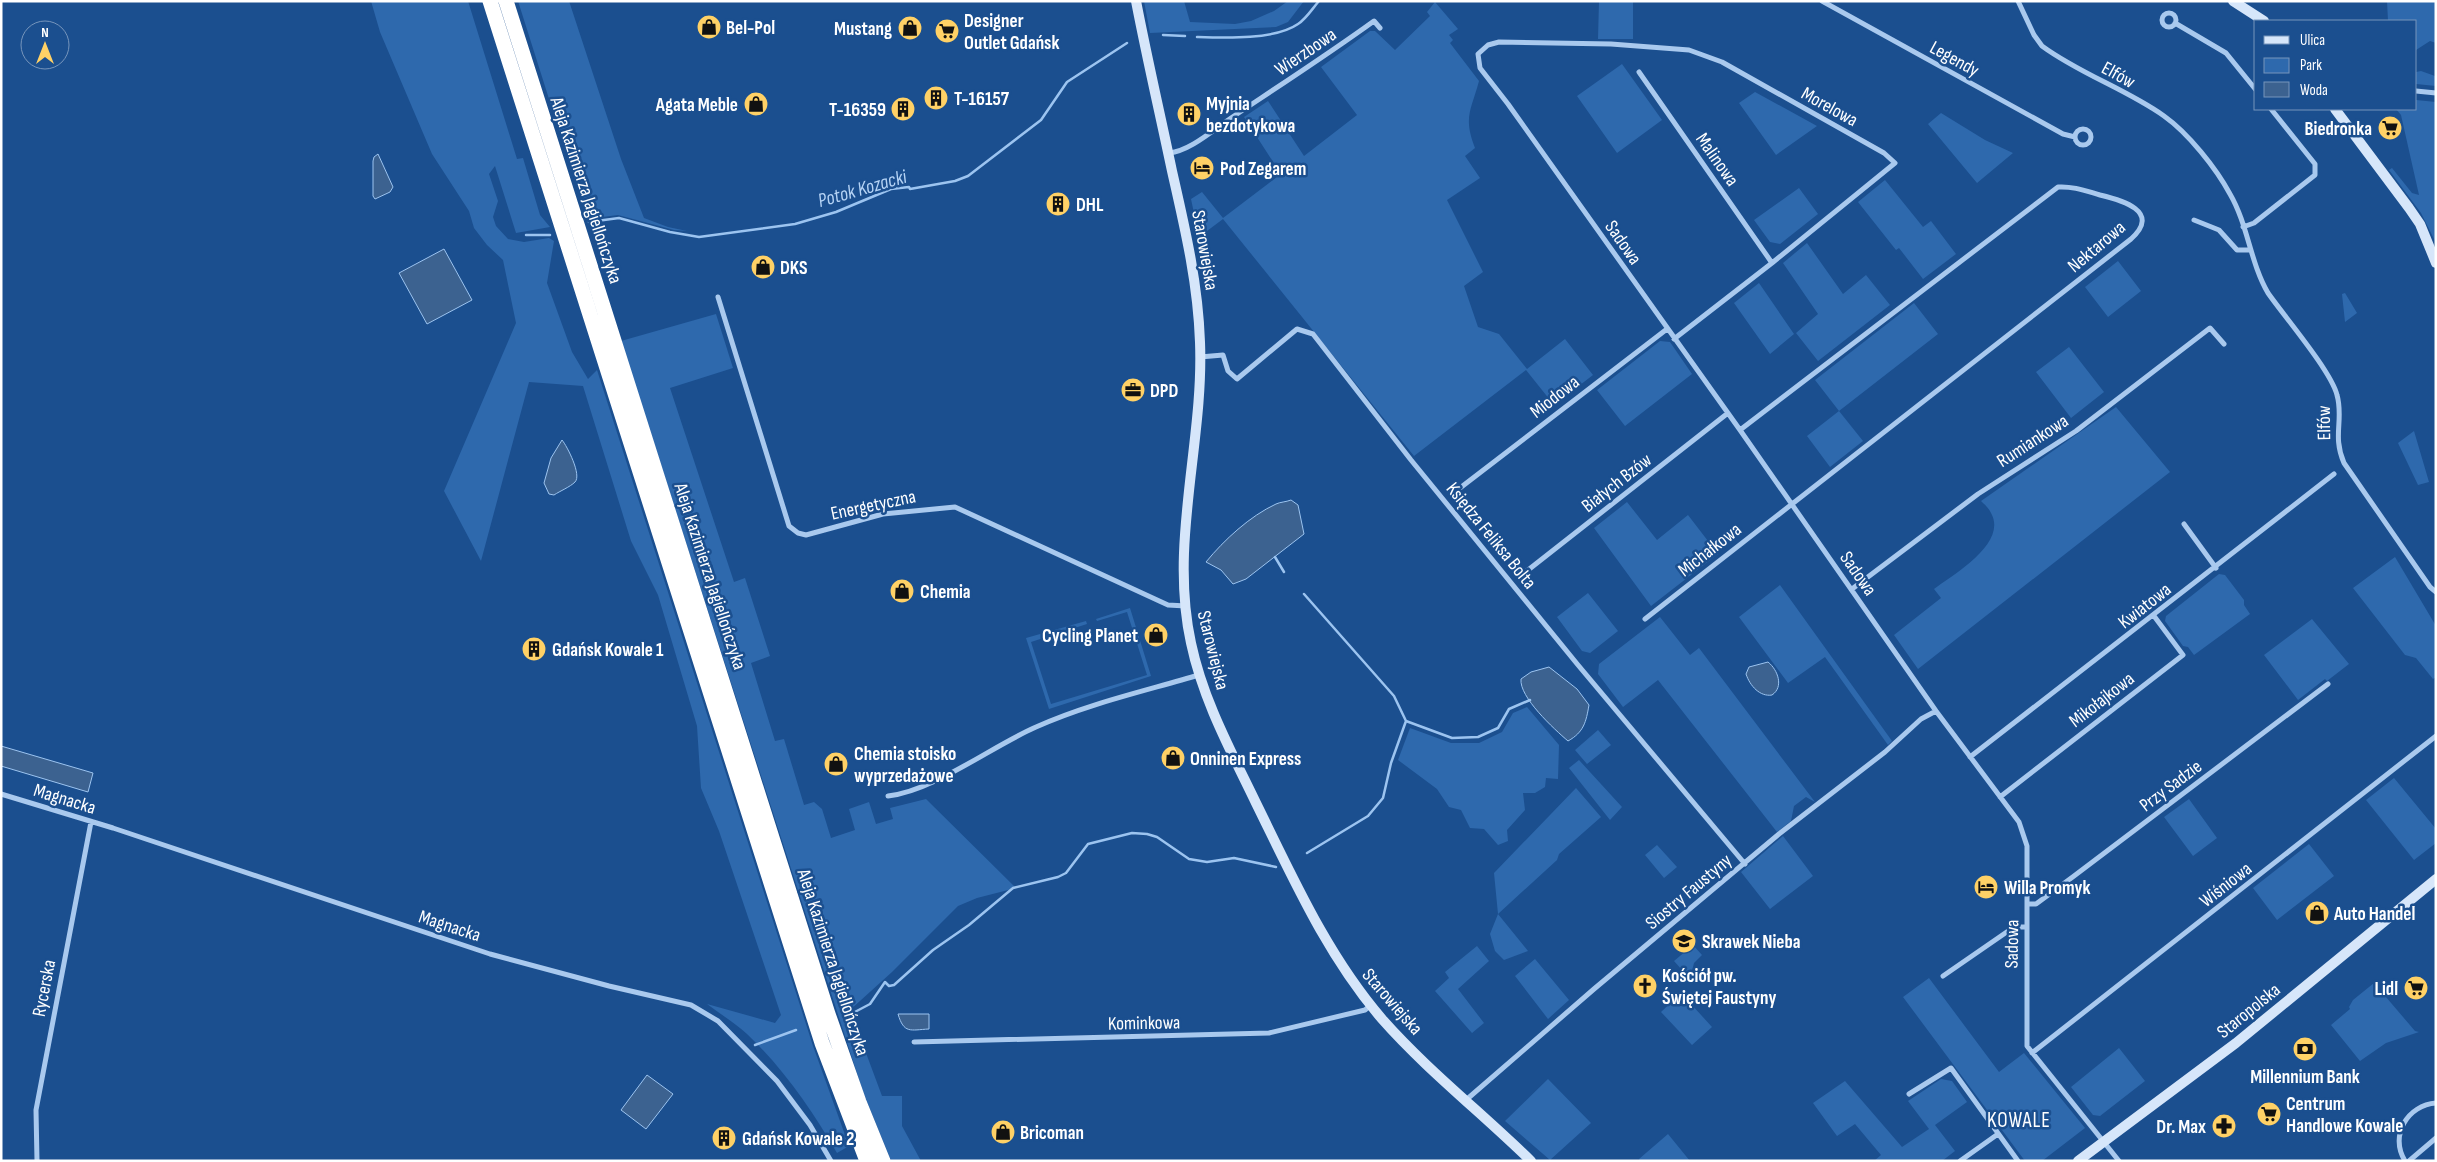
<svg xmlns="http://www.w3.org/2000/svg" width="2437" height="1162" viewBox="0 0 2437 1162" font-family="'Sofia Sans Condensed',sans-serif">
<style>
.green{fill:#2e69ad}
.water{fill:#3c6290;stroke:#9cc4f0}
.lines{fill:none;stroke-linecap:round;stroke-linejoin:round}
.stream{stroke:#9cc4f0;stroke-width:2.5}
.street{stroke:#a9c9ee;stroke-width:5}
.secondary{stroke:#d6e6fa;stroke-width:10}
.highway{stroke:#fff;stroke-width:15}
.labels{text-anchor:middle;stroke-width:5;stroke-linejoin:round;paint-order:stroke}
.poi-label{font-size:19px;font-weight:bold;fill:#fff;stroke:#1b4f8f;text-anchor:start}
.street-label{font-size:19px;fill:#fff;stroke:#1b4f8f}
.water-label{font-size:20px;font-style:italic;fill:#b5d3f5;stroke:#1b4f8f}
.quarter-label{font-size:21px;letter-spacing:1px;fill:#fff;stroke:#1b4f8f}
</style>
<rect width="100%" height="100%" fill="#1b4f8f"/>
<path class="green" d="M371,1H468L517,159L523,158L540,215L550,227L516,233L495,166L489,174L498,201L493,217L496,226L508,239L524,242L549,238L554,241L547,283L572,352L588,379L597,370L813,1046L849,1146L837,1153C812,1110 783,1068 747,1034C735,1023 720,1014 707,1004L775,1023L781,1015L719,831L701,788L697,726L658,595L631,541L583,386L529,382L481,561L444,491L516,323L503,260L487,245L474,228L469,211L432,154L380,32Z
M518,1H569L621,159L644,218L668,227L687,231L674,230L618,215L587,219Z
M1144,1H1184L1190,22L1235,24L1251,21L1274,11L1288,1H1304L1288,22L1276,27L1150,33Z
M1599,1H1633V39H1598Z
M2387,1H2436V43L2430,41L2416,50V21H2388Z
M1435,2L1458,29L1449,35L1453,40L1450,43L1479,81C1471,111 1463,117 1475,148L1465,156L1480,178L1447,200L1483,272L1464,286L1478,327L1499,334L1527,369L1565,339L1593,375L1554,405L1526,370L1414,456L1223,219L1199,237L1191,199L1202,192L1223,218L1281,174L1244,117L1268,101L1304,156L1357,115L1321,67L1370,31H1375L1395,50L1430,16L1427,12Z
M1622,64L1662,120L1617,153L1577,96Z
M2421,71L2435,76L2436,86L2416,84V72Z
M1755,92L1817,126L1776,155L1739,103Z
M2416,100L2436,102V243L2421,213L2389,170L2392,168L2412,193L2419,195L2401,115L2396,109H2416Z
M1941,113L1985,140L2013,153L1977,183L1928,124Z
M1885,180L1923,227L1931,221L1956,254L1923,279L1899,248L1896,250L1858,202Z
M1799,188L1818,214L1780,244L1770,242L1754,220Z
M1807,243L1843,294L1866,275L1890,305L1818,361L1796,333L1818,314L1783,263Z
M2118,261L2141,291L2108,317L2085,287Z
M1759,283L1794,334L1770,354L1734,303Z
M2345,293L2357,313L2345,322L2342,294Z
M1914,303L1938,334L1839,411L1863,441L1830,467L1807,436L1839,411L1815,380Z
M716,314L733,368L670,388L734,582L745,578L770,656L751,663L775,741L784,739L804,805L814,802L822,809L831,838L855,830L849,809L869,802L876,824L893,819L890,808L926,799L1016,888L977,898L958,906L892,972L850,1010L882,1096H902V1126L921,1161H891L863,1092L621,341Z
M1660,341L1670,342L1692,374L1625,426L1597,390Z
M2069,347L2104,392L2071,418L2036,372Z
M2116,407L2170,472L1918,669L1894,635L1941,598L1934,589C1954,574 2008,543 1991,513C1989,508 1984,504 1981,501Z
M2414,431L2429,482L2418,485L2398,443Z
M1627,502L1657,540L1688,515L1718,554L1651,606L1594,528Z
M2395,557L2436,626V677L2433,679L2416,658L2405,655L2353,588Z
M2219,574L2225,575L2244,600V605L2250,614L2194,655L2188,647L2183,646L2165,621L2166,616Z
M1780,585L1892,741L1888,745L1825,657L1788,683L1739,617Z
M1588,593L1618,631L1590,653L1582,651L1557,617Z
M1130,608L1151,676L1049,709L1026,638L1086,621L1087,624L1031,642L1051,704L1147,675L1127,612L1097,621L1096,619Z
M1660,617L1690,655L1699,648L1815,802L1806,797L1794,806L1791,821L1777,832L1658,680L1623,707L1598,674L1599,664Z
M2312,619L2349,664L2327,681L2325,679L2298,700L2264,655Z
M1527,707L1559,745L1558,779L1546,778L1545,787L1535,793H1523L1525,810L1507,830L1508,841L1498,845L1484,829L1470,828L1461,810L1449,807L1437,789L1398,760L1410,728L1451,743H1479L1502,732L1513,713Z
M1598,730L1611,745L1587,764L1575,750Z
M1579,760L1622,807L1610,820L1569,768Z
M2394,778L2436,829V843L2414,860L2366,800Z
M1576,788L1601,817L1559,854L1557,860L1498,914L1528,951L1504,960L1495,951L1490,934L1498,914L1494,873Z
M2189,799L2217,838L2193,856L2164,817Z
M1783,836L1813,876L1770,909L1741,872Z
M2309,844L2334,876L2277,920L2253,888Z
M1657,845L1677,867L1664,878L1645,855Z
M1693,945L1702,955L1694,963L1690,979L1674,961Z
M1477,946L1489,961L1458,989L1484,1023L1472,1033L1435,991L1449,978L1445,972Z
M1535,959L1569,1000L1548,1019L1515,976Z
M1929,978L1999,1072L2024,1053L2085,1128L2042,1161H2025L1903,997Z
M2374,983L2415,1031L2419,1032L2386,1043L2360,1061L2331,1025L2350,1009L2349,1007L2353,1000Z
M1681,993L1712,1027L1692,1045L1661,1012Z
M2119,1048L2145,1081L2100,1116L2093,1115L2071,1087Z
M1548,1079L1591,1123L1550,1160L1505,1121Z
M1941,1079L1952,1081L1967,1102L1935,1125L1955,1151L1942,1161H1874L1881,1155L1855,1124L1837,1136L1813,1103L1845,1081L1902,1147L1929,1129L1908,1101Z
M1668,1134L1690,1161H1640L1639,1159Z"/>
<path class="water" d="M378,154L393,187L390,192L375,199L373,196V161L374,157Z
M444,249L472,300L427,324L399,273Z
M562,440C567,446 582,475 575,482C570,487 560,491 554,495L549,494L544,483L551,458Z
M1291,500L1298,505L1304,534L1246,579L1233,584L1221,570L1206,562C1224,540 1250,516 1276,504C1280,502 1286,502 1291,500Z
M1768,662C1778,670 1784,687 1772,695C1760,697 1750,686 1746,674L1749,667Z
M1549,667L1577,689L1589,705C1586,722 1584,732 1568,741C1554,729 1519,697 1521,679L1531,672Z
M1,746L93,773L88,792L1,766Z
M898,1014H929V1029C910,1030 904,1034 898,1014Z
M647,1075L673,1094L646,1129L621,1110Z"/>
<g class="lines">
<path class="stream" d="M1163,35L1185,36
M1197,37C1225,38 1275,40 1298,24C1306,19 1312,9 1319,1
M589,222L619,218L670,232L699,237L795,224L836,212L891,189L909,187L910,189L955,181L968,176L1041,120L1067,82L1127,43
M526,235H550
M1275,557L1284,572
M1304,594L1394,696L1406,721L1452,738L1478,737L1498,728L1509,709L1530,700
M1307,853L1368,816L1383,798L1391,763L1406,721
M851,1014L870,1004L885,982L889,986L894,985L933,950L969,925L1013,888L1058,877L1066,873L1088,844L1132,833L1147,834L1157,837L1189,859L1207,862L1234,858L1276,867
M755,1045L796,1030"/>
<path class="street" d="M1822,1L2063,134L2075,137
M2018,1L2034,35L2042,46C2080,74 2126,89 2164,116C2188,133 2216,168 2230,194C2248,225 2250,262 2268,293C2284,316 2331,371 2337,395C2344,419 2332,436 2344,463L2430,587L2436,592
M2162 20a7 7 0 1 1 14 0a7 7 0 1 1-14 0Z
M2175,23L2226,53L2256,90
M1639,72L1772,263
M2416,91L2436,93
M2075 137a8 8 0 1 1 16 0a8 8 0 1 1-16 0Z
M1169,153C1190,151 1213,130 1231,118C1279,86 1327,55 1374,21L1380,28
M2194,220L2219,230L2237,250H2250
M2243,227L2254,223L2315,175V164L2271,109
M718,297L789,526L798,533L806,535L883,514L955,507L1168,605L1186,606
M1674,339L1772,263L1895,163L1884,153L1722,62L1689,50L1611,44L1499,42L1488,45L1478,54L1480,68L1508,104L1740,430L1936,711L2019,822L2027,846V1046L2119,1161
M1200,357L1223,355L1228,371L1237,379L1297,329L1313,334L1411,460L1578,665L1745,864
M1460,488L1667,329
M2184,524L2216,568
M1523,574L1728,413
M1852,589L1978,494L2076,431L2210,328L2224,344
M1645,619L2131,239C2162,211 2121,200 2100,195C2086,191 2073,186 2058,187L1740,430
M1970,757L2334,474
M1,794L113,828L490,954L609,986L691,1005L718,1021L777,1081L810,1125L831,1161
M888,796C934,791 992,746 1036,727C1087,704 1145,691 1199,675
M2000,797L2183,655L2154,616
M2027,904H2036L2074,876L2328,684
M1943,976L2014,927H2026
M914,1042L1269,1033L1365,1010L1371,1005
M2032,1053L2436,736
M1909,1094L1951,1068L2018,1161
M1466,1100L1594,989L1779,834L1885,752L1921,719L1936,711
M37,1161L36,1110L91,822
M1960,1161L1998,1134
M2405,1161C2389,1135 2408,1105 2436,1103
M2409,1161L2436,1138"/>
<path class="secondary" d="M1136,1C1147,58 1160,114 1172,171C1185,228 1198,283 1200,342C1204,442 1169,543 1191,643C1203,700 1231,751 1256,803C1293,878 1327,955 1382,1019C1427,1070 1482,1113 1531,1161
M2233,1L2264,21
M2335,109L2409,208L2420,224L2436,263
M2078,1161L2236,1043L2436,879"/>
<path class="highway" d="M490,1L822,1043L867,1161
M506,1L828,1014L859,1102L883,1161"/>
</g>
<defs>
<symbol id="shop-disc" viewBox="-11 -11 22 22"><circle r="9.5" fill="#ffd166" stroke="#1b4f8f"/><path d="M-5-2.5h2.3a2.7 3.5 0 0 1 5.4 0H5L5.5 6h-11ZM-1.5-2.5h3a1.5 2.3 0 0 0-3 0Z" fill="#111"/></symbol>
<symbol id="supermarket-disc" viewBox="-11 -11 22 22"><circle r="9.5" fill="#ffd166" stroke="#1b4f8f"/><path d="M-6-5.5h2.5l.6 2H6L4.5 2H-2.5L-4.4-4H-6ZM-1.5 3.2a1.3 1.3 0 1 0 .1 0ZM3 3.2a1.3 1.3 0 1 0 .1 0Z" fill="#111"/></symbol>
<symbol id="building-disc" viewBox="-11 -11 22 22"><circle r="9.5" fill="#ffd166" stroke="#1b4f8f"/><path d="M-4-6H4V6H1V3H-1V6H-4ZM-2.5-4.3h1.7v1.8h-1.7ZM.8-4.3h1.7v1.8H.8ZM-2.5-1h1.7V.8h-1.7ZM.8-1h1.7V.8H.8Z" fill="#111"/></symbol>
<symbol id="hotel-disc" viewBox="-11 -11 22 22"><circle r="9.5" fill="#ffd166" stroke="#1b4f8f"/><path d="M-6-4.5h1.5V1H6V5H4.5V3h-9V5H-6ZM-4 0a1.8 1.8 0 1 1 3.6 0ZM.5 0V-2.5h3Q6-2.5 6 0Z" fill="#111"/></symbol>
<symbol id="office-disc" viewBox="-11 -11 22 22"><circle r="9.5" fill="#ffd166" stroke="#1b4f8f"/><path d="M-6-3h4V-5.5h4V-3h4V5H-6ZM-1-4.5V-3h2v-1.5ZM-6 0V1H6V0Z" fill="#111"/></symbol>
<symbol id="school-disc" viewBox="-11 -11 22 22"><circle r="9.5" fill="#ffd166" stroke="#1b4f8f"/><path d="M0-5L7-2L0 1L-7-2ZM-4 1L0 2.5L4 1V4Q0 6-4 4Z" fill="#111"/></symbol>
<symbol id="church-disc" viewBox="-11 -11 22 22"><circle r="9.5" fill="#ffd166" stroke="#1b4f8f"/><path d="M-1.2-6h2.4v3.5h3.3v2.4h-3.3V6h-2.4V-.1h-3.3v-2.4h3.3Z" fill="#111"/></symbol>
<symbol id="bank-disc" viewBox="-11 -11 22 22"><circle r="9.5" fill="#ffd166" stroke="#1b4f8f"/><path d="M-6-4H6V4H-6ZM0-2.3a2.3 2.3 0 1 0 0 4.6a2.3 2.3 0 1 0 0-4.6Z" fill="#111"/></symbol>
<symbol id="pharmacy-disc" viewBox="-11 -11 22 22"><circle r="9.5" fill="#ffd166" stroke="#1b4f8f"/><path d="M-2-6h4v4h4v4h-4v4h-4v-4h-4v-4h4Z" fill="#111"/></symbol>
</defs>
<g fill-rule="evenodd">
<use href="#shop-disc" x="695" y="13" width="28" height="28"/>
<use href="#shop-disc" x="896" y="14" width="28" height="28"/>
<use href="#supermarket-disc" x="933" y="17" width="28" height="28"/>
<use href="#building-disc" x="922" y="84" width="28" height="28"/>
<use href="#shop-disc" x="742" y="90" width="28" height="28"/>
<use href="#building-disc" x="889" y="95" width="28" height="28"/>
<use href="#building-disc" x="1175" y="100" width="28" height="28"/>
<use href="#supermarket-disc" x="2376" y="114" width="28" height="28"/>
<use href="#hotel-disc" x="1188" y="154" width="28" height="28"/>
<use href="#building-disc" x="1044" y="190" width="28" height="28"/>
<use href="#shop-disc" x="749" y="253" width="28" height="28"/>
<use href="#office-disc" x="1119" y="376" width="28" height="28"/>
<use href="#shop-disc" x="888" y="577" width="28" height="28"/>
<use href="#shop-disc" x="1142" y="621" width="28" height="28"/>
<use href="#building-disc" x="520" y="635" width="28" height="28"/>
<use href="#shop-disc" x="1159" y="744" width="28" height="28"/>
<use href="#shop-disc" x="822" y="750" width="28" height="28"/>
<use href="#hotel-disc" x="1972" y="873" width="28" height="28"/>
<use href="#shop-disc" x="2303" y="899" width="28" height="28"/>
<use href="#school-disc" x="1670" y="927" width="28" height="28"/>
<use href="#church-disc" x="1631" y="972" width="28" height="28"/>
<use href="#supermarket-disc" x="2402" y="974" width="28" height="28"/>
<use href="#bank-disc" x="2291" y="1035" width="28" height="28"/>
<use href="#supermarket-disc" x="2255" y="1100" width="28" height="28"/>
<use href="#pharmacy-disc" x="2210" y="1112" width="28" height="28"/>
<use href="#shop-disc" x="989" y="1118" width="28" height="28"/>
<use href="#building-disc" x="710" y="1124" width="28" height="28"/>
</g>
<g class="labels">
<g class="poi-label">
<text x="964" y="27">Designer<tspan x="964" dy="22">Outlet Gdańsk</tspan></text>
<text x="726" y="34">Bel-Pol</text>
<text x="892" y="35" text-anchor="end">Mustang</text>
<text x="954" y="105">T-16157</text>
<text x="1206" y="110">Myjnia<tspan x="1206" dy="22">bezdotykowa</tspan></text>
<text x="738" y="111" text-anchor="end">Agata Meble</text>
<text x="886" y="116" text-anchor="end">T-16359</text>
<text x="2372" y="135" text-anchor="end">Biedronka</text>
<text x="1220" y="175">Pod Zegarem</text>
<text x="1076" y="211">DHL</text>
<text x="780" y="274">DKS</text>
<text x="1150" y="397">DPD</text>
<text x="920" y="598">Chemia</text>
<text x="1138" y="642" text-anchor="end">Cycling Planet</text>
<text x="552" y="656">Gdańsk Kowale 1</text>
<text x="854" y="760">Chemia stoisko<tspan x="854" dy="22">wyprzedażowe</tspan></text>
<text x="1190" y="765">Onninen Express</text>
<text x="2004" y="894">Willa Promyk</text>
<text x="2334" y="920">Auto Handel</text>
<text x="1702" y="948">Skrawek Nieba</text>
<text x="1662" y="982">Kościół pw.<tspan x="1662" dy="22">Świętej Faustyny</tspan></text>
<text x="2398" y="995" text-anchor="end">Lidl</text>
<text x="2305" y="1083" text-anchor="middle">Millennium Bank</text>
<text x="2286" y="1110">Centrum<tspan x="2286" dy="22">Handlowe Kowale</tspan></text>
<text x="2206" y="1133" text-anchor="end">Dr. Max</text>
<text x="1020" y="1139">Bricoman</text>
<text x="742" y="1145">Gdańsk Kowale 2</text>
</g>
<g class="street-label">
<text transform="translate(1305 51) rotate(-34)" y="7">Wierzbowa</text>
<text transform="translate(1955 58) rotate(29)" y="7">Legendy</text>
<text transform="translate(2119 74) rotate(29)" y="7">Elfów</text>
<text transform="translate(1830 106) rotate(29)" y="7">Morelowa</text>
<text transform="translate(1718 159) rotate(55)" y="7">Malinowa</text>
<text transform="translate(587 190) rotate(72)" y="7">Aleja Kazimierza Jagiellończyka</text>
<text transform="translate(1624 242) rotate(55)" y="7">Sadowa</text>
<text transform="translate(2096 246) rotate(-40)" y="7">Nektarowa</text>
<text transform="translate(1206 250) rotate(80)" y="7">Starowiejska</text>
<text transform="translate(1554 396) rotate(-38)" y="7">Miodowa</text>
<text transform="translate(2323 423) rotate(-91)" y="7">Elfów</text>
<text transform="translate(2032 440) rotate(-33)" y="7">Rumiankowa</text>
<text transform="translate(1616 482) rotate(-38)" y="7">Białych Bzów</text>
<text transform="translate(873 504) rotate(-12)" y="7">Energetyczna</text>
<text transform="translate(1492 535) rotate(51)" y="7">Księdza Feliksa Bolta</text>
<text transform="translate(1709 549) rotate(-38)" y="7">Michałkowa</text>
<text transform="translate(1859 573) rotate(55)" y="7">Sadowa</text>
<text transform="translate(711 576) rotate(72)" y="7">Aleja Kazimierza Jagiellończyka</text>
<text transform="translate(2144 605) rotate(-38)" y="7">Kwiatowa</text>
<text transform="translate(1214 650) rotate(76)" y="7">Starowiejska</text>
<text transform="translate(2101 699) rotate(-38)" y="7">Mikołajkowa</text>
<text transform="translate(2170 785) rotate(-37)" y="7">Przy Sadzie</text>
<text transform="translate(65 798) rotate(17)" y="7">Magnacka</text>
<text transform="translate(2225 884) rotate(-38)" y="7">Wiśniowa</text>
<text transform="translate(1688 891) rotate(-40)" y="7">Siostry Faustyny</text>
<text transform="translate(450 925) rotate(18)" y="7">Magnacka</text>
<text transform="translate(2011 944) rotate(-89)" y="7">Sadowa</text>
<text transform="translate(834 962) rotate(72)" y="7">Aleja Kazimierza Jagiellończyka</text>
<text transform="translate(43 988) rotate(-79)" y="7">Rycerska</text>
<text transform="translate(1393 1001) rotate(49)" y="7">Starowiejska</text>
<text transform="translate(2248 1010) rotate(-39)" y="7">Staropolska</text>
<text transform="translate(1144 1022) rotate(-1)" y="7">Kominkowa</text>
</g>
<g class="water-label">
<text transform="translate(862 188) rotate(-16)" y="7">Potok Kozacki</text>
</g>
<g class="quarter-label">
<text x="2019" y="1127">KOWALE</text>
</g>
</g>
<rect width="2437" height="1162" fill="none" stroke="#ffffff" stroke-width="5"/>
<rect x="2254" y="20" width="162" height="90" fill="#1b4f8f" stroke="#7695bc"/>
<rect x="2264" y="36" width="25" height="8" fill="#d6e6fa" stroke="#7695bc"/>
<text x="2300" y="45" font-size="15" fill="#ffffff">Ulica</text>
<rect x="2264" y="58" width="25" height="15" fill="#2e69ad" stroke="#7695bc"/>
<text x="2300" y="70" font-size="15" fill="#ffffff">Park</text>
<rect x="2264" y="82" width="25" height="15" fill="#3c6290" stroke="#7695bc"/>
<text x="2300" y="95" font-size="15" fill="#ffffff">Woda</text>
<g transform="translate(45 45)"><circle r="24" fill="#1b4f8f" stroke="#7695bc"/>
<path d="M0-4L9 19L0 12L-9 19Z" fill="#ffd166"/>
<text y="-8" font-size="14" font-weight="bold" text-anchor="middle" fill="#ffffff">N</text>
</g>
</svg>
